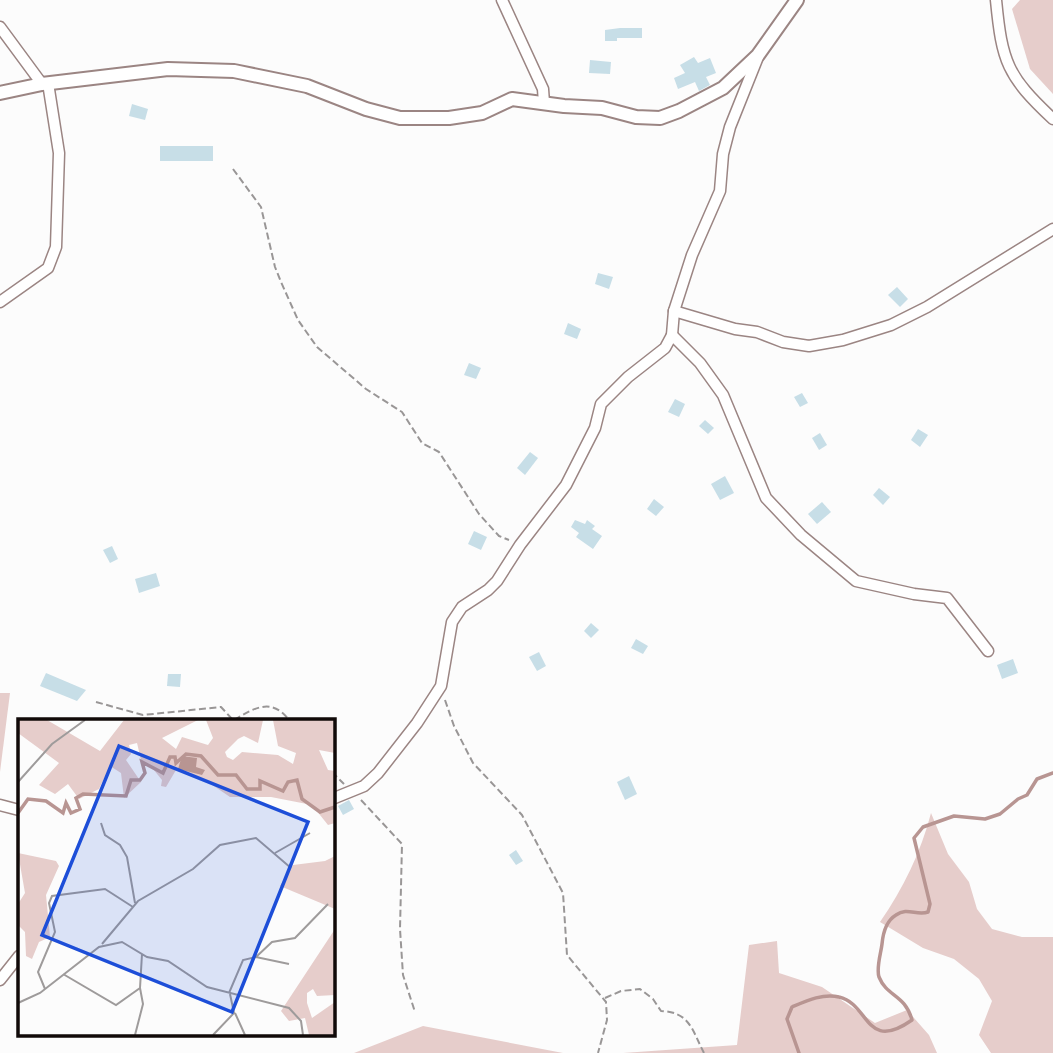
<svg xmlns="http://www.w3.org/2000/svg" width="1053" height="1053" font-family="'Archivo Narrow',sans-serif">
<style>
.green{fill:#e6cdcb}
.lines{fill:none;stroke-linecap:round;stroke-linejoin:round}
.stream{stroke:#b89592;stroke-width:3.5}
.building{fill:#c7dee7}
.minor-casing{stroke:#9b8583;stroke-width:13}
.tertiary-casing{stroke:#9b8583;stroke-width:16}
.path{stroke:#999696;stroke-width:2;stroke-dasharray:7 3.5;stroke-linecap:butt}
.minor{stroke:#fff;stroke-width:10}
.tertiary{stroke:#fff;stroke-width:12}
.inset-river{fill:none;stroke:#b89592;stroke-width:3.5}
.inset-road{fill:none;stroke:#9e9b9b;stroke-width:2}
.view{fill:#1d4ed8;fill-opacity:0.15;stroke:#1d4ed8;stroke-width:3.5}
.inset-edge{fill:none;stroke:#110a09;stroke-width:3.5}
</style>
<rect width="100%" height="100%" fill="#fcfcfc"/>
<g class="green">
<polygon points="1020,0 1053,0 1053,94 1030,69 1012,9"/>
<polygon points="0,693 10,693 0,772"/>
<path d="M931,813L948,854L969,882L977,909L992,929L1022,937H1053V1053H991L979,1035L992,1001L979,979L954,959L923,948L880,922C903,889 921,852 931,813Z"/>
<polygon points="777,941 779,973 822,987 875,1023 907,1010 929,1035 937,1053 623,1053 737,1045 749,945"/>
<polygon points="423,1026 563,1053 354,1053"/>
</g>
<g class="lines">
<path class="stream" d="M799,1053L787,1019L792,1007C806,1001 823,993 839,997C870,1004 865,1053 912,1020C905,994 887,997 879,977C876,968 881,953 882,944C883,933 886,921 896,915C907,907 917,916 928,912L930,904L914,838L923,827L954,816L985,819L1000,814L1018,799L1027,795L1037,779L1053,773"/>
</g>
<g class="building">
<polygon points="620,28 642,28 642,38 617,38 617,41 605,41 605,30"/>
<polygon points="694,57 698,63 710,58 716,73 706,77 710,85 699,91 695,82 678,89 674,78 685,73 680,65"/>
<polygon points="590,60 611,62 610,74 589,73"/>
<polygon points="132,104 148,109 145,120 129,116"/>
<rect x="160" y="146" width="53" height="15"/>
<polygon points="598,273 613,277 609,289 595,284"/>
<polygon points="897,287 908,299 900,307 888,295"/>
<polygon points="568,323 581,329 577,339 564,334"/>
<polygon points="469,363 481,368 476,379 464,375"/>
<polygon points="802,393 808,403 800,407 794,397"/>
<polygon points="675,399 685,404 679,417 668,412"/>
<polygon points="705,420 714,428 708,434 699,426"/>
<polygon points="918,429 928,435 920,447 911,440"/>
<polygon points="820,433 827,445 819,450 812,438"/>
<polygon points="530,452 538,458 525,475 517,468"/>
<polygon points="725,476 734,493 720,500 711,484"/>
<polygon points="879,488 890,497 883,505 873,495"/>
<polygon points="654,499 664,507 656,516 647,509"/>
<polygon points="822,502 831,512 817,524 808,514"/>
<polygon points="575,520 585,524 587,520 595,526 592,529 602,536 593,549 576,537 579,533 571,527"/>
<polygon points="474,531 487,537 481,550 468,544"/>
<polygon points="112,546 118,559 110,563 103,550"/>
<polygon points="156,573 160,586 139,593 135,579"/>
<polygon points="591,623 599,630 591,638 584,631"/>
<polygon points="636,639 648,646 643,654 631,648"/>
<polygon points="539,652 546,666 537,671 529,657"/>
<polygon points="1013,659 1018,673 1002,679 997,665"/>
<polygon points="46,673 86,690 77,701 40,686"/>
<polygon points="168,674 181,674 180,687 167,686"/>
<polygon points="629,776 637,794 625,800 617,782"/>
<polygon points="349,800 354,809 343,815 338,806"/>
<polygon points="516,850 523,861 516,865 509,855"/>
</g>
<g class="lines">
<g class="minor-casing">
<g id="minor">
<polyline points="502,0 543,89 544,103"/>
<path d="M996,0C1002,62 1007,76 1053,119"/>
<polyline points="0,27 42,84"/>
<polyline points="0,302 48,268 56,247 59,153 48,83"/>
<polyline points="674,311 735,329 757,332 783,342 809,346 843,340 891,325 927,307 1053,229"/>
<polyline points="672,335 700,363 723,395 766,498 801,535 856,581 914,594 947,598 988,651"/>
<polyline points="332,799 364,786 378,773 417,723 441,686 452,622 462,607 488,590 497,581 520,545 566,485 595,428 601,404 628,377 665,348 672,335 674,311 692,255 720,191 723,154 730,127 758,57"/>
<polyline points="0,805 19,810"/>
<polyline points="0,980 19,956"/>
</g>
</g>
<g class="tertiary-casing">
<polyline id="tertiary" points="0,93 42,84 168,69 234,71 307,86 366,109 400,118 449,118 482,113 512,99 564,106 602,108 636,117 660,118 679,111 723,88 758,55 797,0"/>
</g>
<g class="path">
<polyline points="233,169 261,207 275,267 281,282 298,320 317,347 366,389 402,412 422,443 439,452 479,514 499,536 509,540"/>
<polyline points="445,700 454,726 473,763 522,815 563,893 567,955 606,1002 607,1020 598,1053"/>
<polyline points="96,702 143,715 221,707 233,720"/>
<path d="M234,720C254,708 272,697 289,720"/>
<polyline points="332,772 344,784"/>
<polyline points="361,800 402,844 400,929 403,975 415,1012"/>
<path d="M605,998L621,991L640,989L653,999L661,1011C690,1012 692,1030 704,1053"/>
</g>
<use href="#minor" class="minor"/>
<use href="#tertiary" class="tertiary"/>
</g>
<g transform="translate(18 719)">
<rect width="317" height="317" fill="#fcfcfc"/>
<path d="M0,1H29L82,32L106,1H180L144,19L158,30L164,18L190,26L195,19L188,1H245L240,24L226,17L220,20L207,33L209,38L215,41L224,33L260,36L275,45L278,34L260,27L255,1H317V34L301,31L310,51L317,52V104L310,106L294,86L253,78H212L187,61L158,51L148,68L143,67L144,61L131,45H124L119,24L111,26L113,35L108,41L123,63L106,79L103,54L92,47L81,70L61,80L50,65L37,75L21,66L41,44L0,14ZM0,134L38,142L41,147L28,176L32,218L21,223L14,240L8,237L7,213L0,206V185L7,174ZM317,137V190L262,167L275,146L307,142ZM317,210V276L299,277L295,270L289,274V284L294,299L317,283V316H291L287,299L271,302L263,292Z" fill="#e6cdcb"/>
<path d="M164,37L179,39L178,48L187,51L184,56L160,50Z" fill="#b89592"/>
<path class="inset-river" d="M0,94L10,80L28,82L45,94L48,84L53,94L62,90L58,79L65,75L108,77L113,61H122L127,54L124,43L145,54L152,38H157L158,44L168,35L183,37L200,56H218L229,70H242V62L265,72L270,63L279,61L284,80L302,93L317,88"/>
<path class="inset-road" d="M0,63L34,25L67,1M83,104L87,116L102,126L109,138L117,184M257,134L292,114M84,225L120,182L175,150L202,126L238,119L273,149M238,238L254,223L277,219L310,185M45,255L98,286L122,269L124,235M27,270L20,253L37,213L31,184L34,177L87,170L115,188M211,274L225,241L238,238L271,245M0,284L22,274L81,228L104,223L129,238L150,242L189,268L271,289L283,302L285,316M217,294L227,316M117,316L125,285L122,269M195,316L216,294L212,275"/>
<path class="view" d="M101,27L290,103L214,293L24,216Z"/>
<rect width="317" height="317" class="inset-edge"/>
</g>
</svg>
